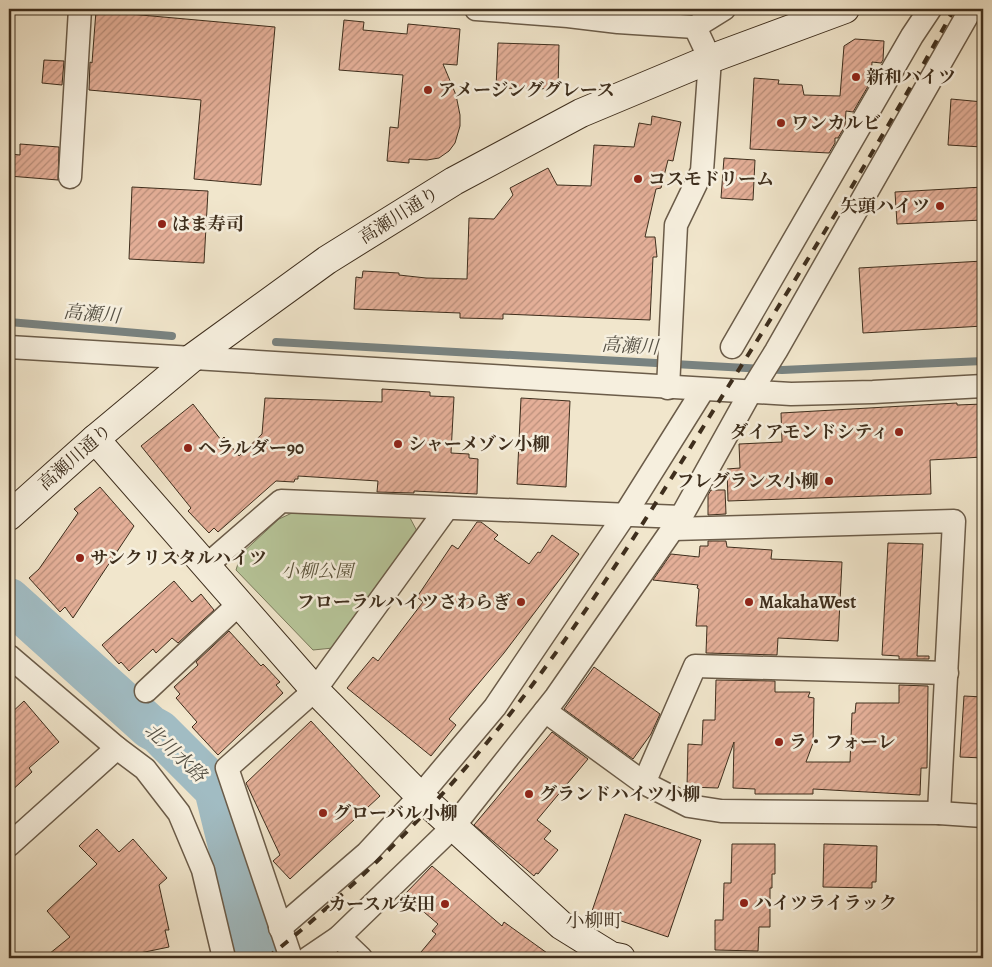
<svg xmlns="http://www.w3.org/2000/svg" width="992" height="967" font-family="Alegreya,'Noto Serif JP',serif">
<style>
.green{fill:#b7c69a;stroke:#7a7a5c}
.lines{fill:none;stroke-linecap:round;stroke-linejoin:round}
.stream{stroke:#798381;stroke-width:8}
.river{stroke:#a1bcc3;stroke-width:44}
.building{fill:url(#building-hatch);stroke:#3e2e1d}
.street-casing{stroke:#6b5c49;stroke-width:25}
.secondary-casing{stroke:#3e2e1d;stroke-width:30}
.street{stroke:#f6efde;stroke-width:22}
.secondary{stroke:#f6efde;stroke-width:28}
.rail{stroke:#3e2e1d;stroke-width:4;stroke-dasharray:9 9;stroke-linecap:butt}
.poi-dot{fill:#8f2418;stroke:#f6efde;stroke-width:2}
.labels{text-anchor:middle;stroke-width:5;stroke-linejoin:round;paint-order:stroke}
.poi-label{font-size:18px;font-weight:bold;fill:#3e2e1d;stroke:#f6efde;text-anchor:start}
.street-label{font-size:18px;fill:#3e2e1d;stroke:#f6efde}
.park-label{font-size:18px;font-style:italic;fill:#5c543c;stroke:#f6efde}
.water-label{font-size:19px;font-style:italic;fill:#575246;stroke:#f6efde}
.neighbourhood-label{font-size:19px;fill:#3e2e1d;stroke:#f6efde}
</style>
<defs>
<pattern id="building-hatch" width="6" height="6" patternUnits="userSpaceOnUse" patternTransform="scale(1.25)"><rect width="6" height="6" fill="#e4af98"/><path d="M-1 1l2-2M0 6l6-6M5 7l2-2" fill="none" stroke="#ba8f7b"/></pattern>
</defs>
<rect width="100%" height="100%" fill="#f1e6cc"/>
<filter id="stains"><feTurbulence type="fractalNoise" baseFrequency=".004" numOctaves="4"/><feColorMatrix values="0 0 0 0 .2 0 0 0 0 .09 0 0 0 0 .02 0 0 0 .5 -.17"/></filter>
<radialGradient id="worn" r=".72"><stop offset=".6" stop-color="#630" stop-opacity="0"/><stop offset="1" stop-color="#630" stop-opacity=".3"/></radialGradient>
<polygon class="green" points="292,513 409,516 418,533 333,648 313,650 236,570 241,554 279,519"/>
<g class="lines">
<g class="stream">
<polyline points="9,322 172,336"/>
<polyline points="276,342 782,370 983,361"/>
</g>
<polyline class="river" points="9,600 150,727 159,732 216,789 257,956"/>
</g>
<g class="building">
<polygon points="96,11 275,27 261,185 194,179 201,100 89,90 90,62 92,63"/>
<polygon points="344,20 364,22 363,30 407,34 408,24 460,29 457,65 443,64 456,95 460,115 460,126 455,143 449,151 439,158 427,160 409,159 409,163 387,161 390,127 398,128 403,75 339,70"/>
<polygon points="855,39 884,41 883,60 881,63 872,62 871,81 853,112 846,111 845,126 838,138 835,138 835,143 829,153 750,149 754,78 779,80 778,84 802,85 804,95 840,96 844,46"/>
<polygon points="498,43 559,45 558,89 496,88"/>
<polygon points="44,60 64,61 62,85 42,83"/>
<polygon points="951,99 983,102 982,147 948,145"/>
<polygon points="652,116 681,122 673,161 668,160 661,188 656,189 645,237 655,237 657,257 653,257 650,320 503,314 503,319 460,318 460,313 354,309 356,277 362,278 363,271 399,273 399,275 426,278 467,279 469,218 494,219 513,195 510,188 548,168 557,185 591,186 594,145 634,147 639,123 651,125"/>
<polygon points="20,144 59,147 58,180 9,176 10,154 20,155"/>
<polygon points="724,158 755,160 753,200 721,198"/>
<polygon points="132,187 208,191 204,263 129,259"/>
<polygon points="983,187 983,220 897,224 895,192"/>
<polygon points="983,261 983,326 863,333 859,268"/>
<polygon points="382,389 430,392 430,396 454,397 451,453 469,454 469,458 478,459 477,494 414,491 414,493 377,492 378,481 298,476 298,479 295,479 294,482 276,481 218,532 214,528 209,533 188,511 191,508 141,446 193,404 221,440 224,437 239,456 262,434 265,398 382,402"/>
<polygon points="521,398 570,401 566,487 517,484"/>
<polygon points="957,403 957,405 983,404 983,457 930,460 931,494 728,501 727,469 740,468 739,444 782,442 781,413"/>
<polygon points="100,487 134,526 73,618 65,607 60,612 29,578 39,569 78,513 74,509"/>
<polygon points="711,490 725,490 726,514 708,515 708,495"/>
<polygon points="477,522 481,522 498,535 494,539 529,564 538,552 540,553 552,535 579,554 504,653 449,719 456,725 431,756 347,688 373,657 378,661 423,602 417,597 452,545 458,549"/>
<polygon points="708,541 726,541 727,547 772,550 771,559 842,562 838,641 778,638 777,655 706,653 707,626 696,626 699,589 697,588 698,585 653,580 671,554 699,557 700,546 708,546"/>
<polygon points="888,543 923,544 917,656 929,656 929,659 899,659 899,656 882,655"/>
<polygon points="174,581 192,602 201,594 214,610 178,643 172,638 156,653 153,649 129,671 121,662 119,664 102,645"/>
<polygon points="229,631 261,666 263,664 280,682 276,685 283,693 218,755 192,727 197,722 176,698 180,694 174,687 198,665 196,662"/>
<polygon points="594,667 660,714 651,734 633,759 564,709"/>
<polygon points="716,680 775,681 775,692 810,692 808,697 814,698 813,743 806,762 850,762 852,713 855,713 856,703 899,703 899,685 928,686 927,768 921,768 920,795 813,789 813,794 755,794 755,789 733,788 734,742 718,788 687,787 688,744 702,745 703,720 715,720"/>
<polygon points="964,696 983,697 983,758 960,757"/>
<polygon points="24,701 59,742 29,768 32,772 9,793 9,715"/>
<polygon points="311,721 380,796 290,879 273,861 280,855 246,783"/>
<polygon points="552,732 588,759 537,820 551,831 544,839 558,850 538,874 536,873 534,876 474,825"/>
<polygon points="625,814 701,840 668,937 592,911"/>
<polygon points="97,829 119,852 133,839 167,878 159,885 169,930 165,930 169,947 116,958 44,958 70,937 47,911 97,864 79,846"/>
<polygon points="732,844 775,844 775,874 772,874 772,888 770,888 770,927 759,927 758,951 715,950 715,920 723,920 724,883 731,883"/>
<polygon points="824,844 877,846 876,882 872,882 872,888 823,887"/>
<polygon points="432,866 502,926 504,922 554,958 416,958 436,934 432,931 438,924 404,895"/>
</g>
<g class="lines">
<g class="street-casing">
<g id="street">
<polyline points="476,9 568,16 618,22 695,27 724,9"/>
<polyline points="70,177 80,9"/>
<polyline points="9,347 791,394 873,392 983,386"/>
<polyline points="732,347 912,36 930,9"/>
<polyline points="668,388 676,225 702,171 710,59 695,27"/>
<polyline points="673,529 954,521 939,813"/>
<polyline points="207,565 281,501 681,517"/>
<polyline points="9,656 117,748 145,769 179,813 203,870 224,958"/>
<polyline points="146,691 240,603"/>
<polyline points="545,711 644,783 689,806 721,811 939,813 983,816"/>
<polyline points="644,783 695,666 947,673"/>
<polyline points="9,845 117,748"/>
<polyline points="280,928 367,853 420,796 495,707 624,516 703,390"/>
<polyline points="339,937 361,958"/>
<polyline points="291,958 227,768 315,690 447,508"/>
<polyline points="308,958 339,937 453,827 556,697 681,517 750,393 776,351 971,9"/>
</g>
</g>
<g class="secondary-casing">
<g id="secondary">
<polyline points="95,439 315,690 420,796 561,925 611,956 621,958"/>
<polyline points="9,516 95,439 192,358 327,260 454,181 581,113 710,59 845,9"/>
</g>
</g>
<use href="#street" class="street"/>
<use href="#secondary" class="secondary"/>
<path class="rail" d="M267,958C364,881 453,790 527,692C600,595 663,492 726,390C805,265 883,139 954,9"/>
</g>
<g class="poi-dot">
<circle cx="856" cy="77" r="5"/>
<circle cx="428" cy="90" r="5"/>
<circle cx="781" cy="123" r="5"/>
<circle cx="638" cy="179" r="5"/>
<circle cx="940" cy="206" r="5"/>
<circle cx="162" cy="224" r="5"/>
<circle cx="899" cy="432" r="5"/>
<circle cx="398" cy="444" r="5"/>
<circle cx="188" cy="448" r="5"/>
<circle cx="829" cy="481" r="5"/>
<circle cx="80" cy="558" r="5"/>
<circle cx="521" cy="602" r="5"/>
<circle cx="749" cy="602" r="5"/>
<circle cx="779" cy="742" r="5"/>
<circle cx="529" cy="794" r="5"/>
<circle cx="323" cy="813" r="5"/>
<circle cx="744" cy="903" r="5"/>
<circle cx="445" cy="904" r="5"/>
</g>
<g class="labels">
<g class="poi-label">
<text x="866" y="83">新和ハイツ</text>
<text x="438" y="96">アメージンググレース</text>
<text x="791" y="129">ワンカルビ</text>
<text x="648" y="185">コスモドリーム</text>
<text x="930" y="212" text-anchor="end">矢頭ハイツ</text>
<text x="172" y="230">はま寿司</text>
<text x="889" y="438" text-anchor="end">ダイアモンドシティ</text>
<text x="408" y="450">シャーメゾン小柳</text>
<text x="198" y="454">ヘラルダー90</text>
<text x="819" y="487" text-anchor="end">フレグランス小柳</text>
<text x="90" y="564">サンクリスタルハイツ</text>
<text x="511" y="608" text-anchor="end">フローラルハイツさわらぎ</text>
<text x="759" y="608">MakahaWest</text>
<text x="789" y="748">ラ・フォーレ</text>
<text x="539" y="800">グランドハイツ小柳</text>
<text x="333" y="819">グローバル小柳</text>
<text x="754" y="909">ハイツライラック</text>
<text x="435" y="910" text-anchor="end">カースル安田</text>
</g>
<g class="street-label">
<text transform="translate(399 215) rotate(-32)" y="6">高瀬川通り</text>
<text transform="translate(75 457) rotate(-41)" y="6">高瀬川通り</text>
</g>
<g class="park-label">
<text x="317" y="577">小柳公園</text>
</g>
<g class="water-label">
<text transform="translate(92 313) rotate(5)" y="7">高瀬川</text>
<text transform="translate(630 345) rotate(3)" y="7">高瀬川</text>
<text transform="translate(176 752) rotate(43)" y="7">北川水路</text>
</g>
<g class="neighbourhood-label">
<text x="594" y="927">小柳町</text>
</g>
</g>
<rect width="992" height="967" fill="none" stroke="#f1e6cc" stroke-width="30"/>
<rect x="10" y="10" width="972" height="947" fill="none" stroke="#3e2e1d" stroke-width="2.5"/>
<rect x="15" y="15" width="962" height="937" fill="none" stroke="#3e2e1d"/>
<rect width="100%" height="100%" filter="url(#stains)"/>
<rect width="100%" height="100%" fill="url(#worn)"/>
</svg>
